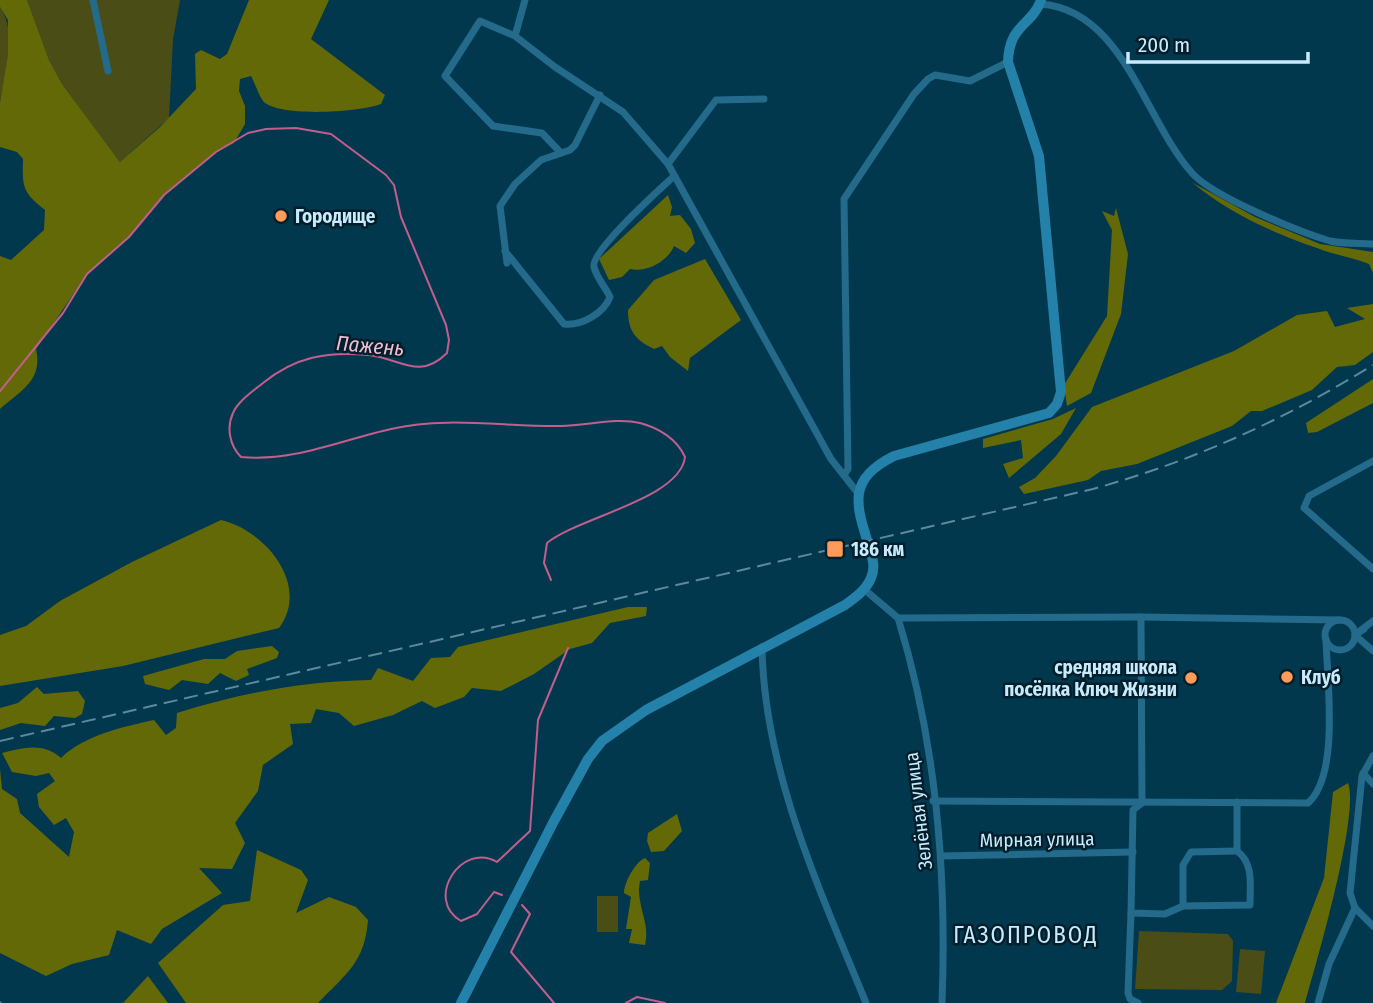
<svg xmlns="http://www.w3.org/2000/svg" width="1373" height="1003" font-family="'Fira Sans Condensed',sans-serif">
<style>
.green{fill:#4a4e16}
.forest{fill:#646908}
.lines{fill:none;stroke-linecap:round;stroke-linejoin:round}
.stream{stroke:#c15e8c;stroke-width:2}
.street{stroke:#236a8b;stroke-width:7}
.secondary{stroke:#2481aa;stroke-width:10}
.rail{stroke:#5d899e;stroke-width:2;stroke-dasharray:14 7;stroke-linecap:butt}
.poi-dot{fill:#fe9b59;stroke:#011e2b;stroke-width:2.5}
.labels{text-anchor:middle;stroke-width:5;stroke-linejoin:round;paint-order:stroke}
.poi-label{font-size:19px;font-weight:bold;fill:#c9eafd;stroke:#011e2b;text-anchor:start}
.street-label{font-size:19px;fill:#c9eafd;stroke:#011e2b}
.water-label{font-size:21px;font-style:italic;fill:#f2bdd2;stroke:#011e2b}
.quarter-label{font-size:23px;letter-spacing:2px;fill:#c9eafd;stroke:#011e2b}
</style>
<rect width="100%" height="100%" fill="#02384e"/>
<g class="green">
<polygon points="27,0 180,0 173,39 169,118 120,162 62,84 49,60"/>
<path d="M0,7C18,34 5,73 0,103Z"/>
<rect x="597" y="896" width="21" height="36"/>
<polygon points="1139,931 1228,934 1233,941 1232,981 1222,990 1135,989"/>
<polygon points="1240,949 1265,951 1261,994 1236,992"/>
</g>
<g class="forest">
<path d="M0,0H27L49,60L62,84L120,162L160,127L196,89L195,54L201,50L220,59L227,54L249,0H329L311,39L385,95L381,104C361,112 278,118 263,101C258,94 255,83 251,76L240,79L239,91L245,106V124L234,143L216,152L164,195L129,237L87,274L36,349C43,380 22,390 0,409V256L11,260L44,230L45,210C23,193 22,187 23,159L17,152L0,147V103L8,55V20L0,7Z"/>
<path d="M1193,183L1255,217L1320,244L1373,252V273L1369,264C1352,257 1334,255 1317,248C1273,233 1229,213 1193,183Z"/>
<path d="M668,195L672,207L670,216L680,215L691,229L695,243L686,253L674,246C668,261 647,273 630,269L622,277L609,280L599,259Z"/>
<polygon points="1116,208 1128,254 1121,314 1091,393 1067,406 1064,385 1107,316 1112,230 1102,211 1114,216"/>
<path d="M705,259L741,320L690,358L688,371L670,357L662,346L654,349C636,340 628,332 628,310L654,280Z"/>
<polygon points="1373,304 1373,352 1355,365 1337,367 1312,390 1262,411 1251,411 1232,426 1137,464 1101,471 1088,480 1024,494 1019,487 1035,478 1056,456 1092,407 1234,351 1297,315 1327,311 1335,327 1365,319 1347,308"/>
<polygon points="1373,379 1373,403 1317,432 1308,433 1306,423"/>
<polygon points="1076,408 1061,434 1009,478 1003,464 1023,458 1021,440 983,448 983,439 1053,419"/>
<path d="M221,520C265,530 311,585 279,628L123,666L0,686V635L26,626L60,601L132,562Z"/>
<path d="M628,607H647L646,616L610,623L592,643L570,649L534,674L501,691L472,688L464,697L435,708L422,701L393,715L354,726L339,713L316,709L311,723L290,724L293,744L263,765L258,791L235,823L245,843L232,869L199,868L222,893L162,929L151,944L117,930L109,955L72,964L46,976L0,953V769L2,789L17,799L20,813L69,857L74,832L66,818L54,825L39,807L37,794L55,781L49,773L36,776L12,772L2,753C23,748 43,742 61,758C85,735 122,727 154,720L166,735L176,728L177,713C240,693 305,681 371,680L378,668L413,681L431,658L450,657L458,647Z"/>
<polygon points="272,646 279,652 277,658 247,669 249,675 236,681 220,673 208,684 182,680 169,690 145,684 143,676 204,659 225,659 237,651"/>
<polygon points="37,687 44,694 78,691 85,701 82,714 75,718 54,716 45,726 21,723 0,730 0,708 18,703"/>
<path d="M1348,783C1360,814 1316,964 1305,1003H1276L1324,878L1333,792Z"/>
<polygon points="677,814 682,831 664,851 651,852 647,841 648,833"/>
<path d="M257,850L301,870L308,880L296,913L329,897L356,907L368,920C365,962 346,974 318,1003H186L158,963L223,905L250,901Z"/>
<path d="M645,858L650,863L648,880L640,881C635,904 651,923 645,945L629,943L632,929H626L631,897L624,893C624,883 635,862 645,858Z"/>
<polygon points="148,976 168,1003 123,1003"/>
</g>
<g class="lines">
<g class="stream">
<path d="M0,391L63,313L87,274L129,237L164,195L216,152L248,133L266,129L296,128L331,134L386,175L394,185L401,217L446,325L449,340L447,353C419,381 400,358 368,355C327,351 295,357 263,383C253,391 238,401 233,413C226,428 230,446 241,457C294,462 341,440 391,429C448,416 504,427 561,426C586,426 616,417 640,423C659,428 677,439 685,457C680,499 579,517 547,543L544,563L551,580"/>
<path d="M502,895L494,892L477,914L461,921C424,900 461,841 497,862L530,831L538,720L568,648"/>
<polyline points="522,905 530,914 511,952 554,1003"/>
<polyline points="626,1003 637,997 665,1003"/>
</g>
<g class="street">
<polyline points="93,0 108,71"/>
<path d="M1040,4C1123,9 1145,121 1192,173C1212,196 1299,232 1330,241C1343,244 1359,243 1373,244"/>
<polyline points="515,36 525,0"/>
<polyline points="561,153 542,133 493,126 445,76 480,21 515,36 555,67 623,112 668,164 831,459 857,492"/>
<polyline points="668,164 716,100 764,99"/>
<path d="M505,251L564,324C582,326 604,313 610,297C606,288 596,277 594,267C590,252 659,190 673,177"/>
<polyline points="507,263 500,206 515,184 541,160 570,150 575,145 600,95"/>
<polyline points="1373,461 1309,496 1304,508 1373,569"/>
<polyline points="844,475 848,469 844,199 914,94 928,79 935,75 970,81 1008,62"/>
<polyline points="865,590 898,618 1141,617 1340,620"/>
<path d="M1141,617L1142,803L1133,810L1131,913L1165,914L1183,906L1250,905C1250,886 1254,863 1237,851V802"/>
<path d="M898,618C936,741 947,875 942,1003"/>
<circle cx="1340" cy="635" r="15"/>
<polyline points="1364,629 1355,635 1373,651"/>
<polyline points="1361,630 1373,621"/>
<path d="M762,647C764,771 820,890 866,1003"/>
<polyline points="1373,756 1362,776 1350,893 1355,908 1373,926"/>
<polyline points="1363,773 1373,784"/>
<path d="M933,801L1308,803C1340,775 1327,680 1326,639"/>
<polyline points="941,856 1133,852"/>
<polyline points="1183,906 1183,865 1191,852 1237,851"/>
<polyline points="1131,913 1128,993 1130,999 1138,1003"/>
<polyline points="1318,1003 1329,964 1355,908"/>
</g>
<path class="secondary" d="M461,1003L554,821L588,759L602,741L646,710L845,605C856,597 866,590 871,578C876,567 872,557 869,546C855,503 848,479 894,456L1049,413L1057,404L1061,392L1039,156L1008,62C1009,24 1032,26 1041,0"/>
<g class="rail">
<path d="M0,741L1093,489C1193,461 1284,420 1373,365"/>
<polyline points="0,1002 1,1003"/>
</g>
</g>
<g class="poi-dot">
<circle cx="281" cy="216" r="7"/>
<rect x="826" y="540" width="18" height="18" rx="3.5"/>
<circle cx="1287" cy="677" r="7"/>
<circle cx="1191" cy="678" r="7"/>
</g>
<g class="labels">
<g class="poi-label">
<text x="295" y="223">Городище</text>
<text x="851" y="556">186 км</text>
<text x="1177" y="674" text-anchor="end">средняя школа<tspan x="1177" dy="22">посёлка Ключ Жизни</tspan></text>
<text x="1301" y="684">Клуб</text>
</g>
<g class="street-label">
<text transform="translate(918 811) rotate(-97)" y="7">Зелёная улица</text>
<text transform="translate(1037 839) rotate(-1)" y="7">Мирная улица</text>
</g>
<g class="water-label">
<text transform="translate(370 346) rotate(5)" y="7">Пажень</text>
</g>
<g class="quarter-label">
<text x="1026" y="943">ГАЗОПРОВОД</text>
</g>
</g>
<path d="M1128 52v10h180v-10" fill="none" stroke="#c9eafd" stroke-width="3.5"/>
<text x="1138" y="52" font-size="21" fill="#c9eafd" stroke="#011e2b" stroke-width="5" paint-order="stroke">200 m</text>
</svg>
